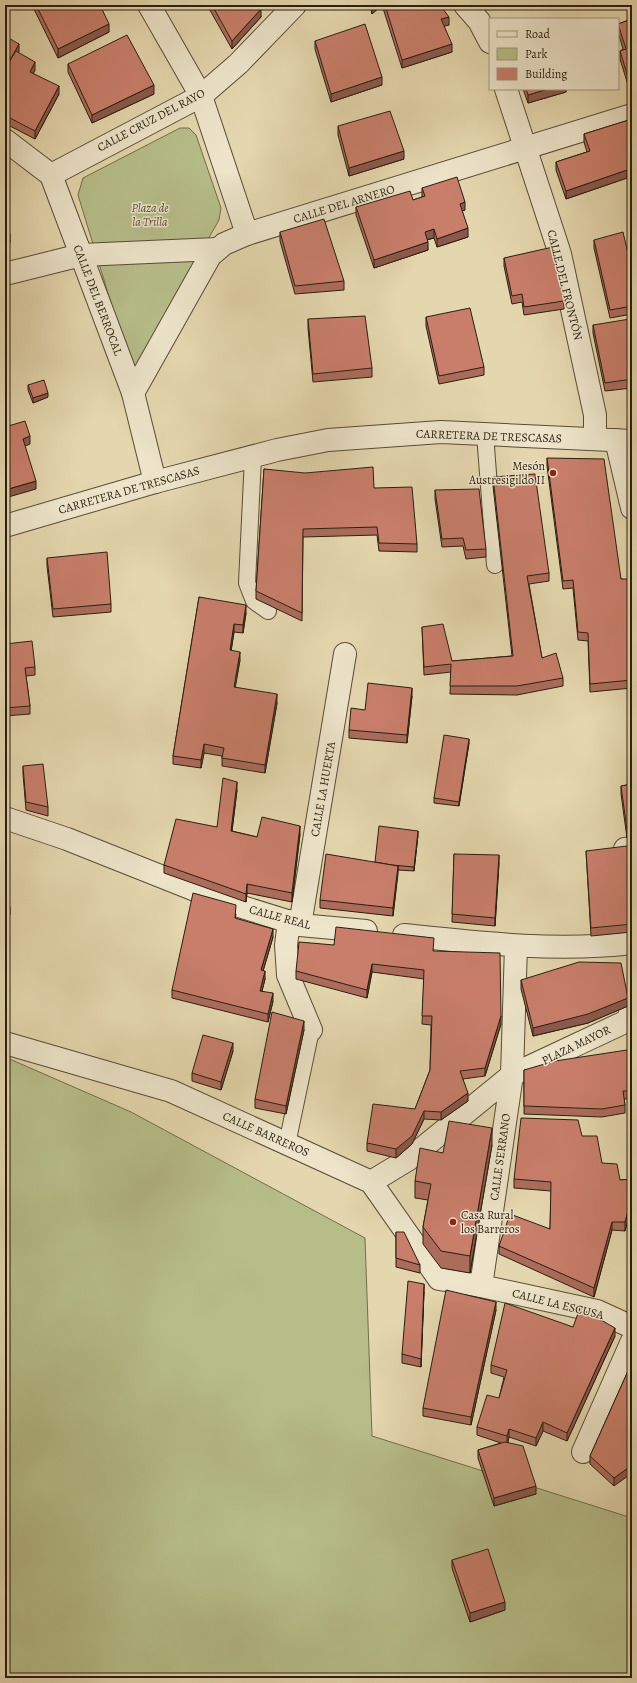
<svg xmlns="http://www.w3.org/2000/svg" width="637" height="1683" font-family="Alegreya,serif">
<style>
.green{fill:#b6bd89;stroke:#706e4c}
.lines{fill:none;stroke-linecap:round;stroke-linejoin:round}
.service-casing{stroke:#584c37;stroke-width:18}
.pedestrian-casing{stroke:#584c37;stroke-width:24}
.minor-casing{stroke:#584c37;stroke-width:24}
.tertiary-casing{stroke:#584c37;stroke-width:24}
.service{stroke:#ede4ca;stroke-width:16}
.pedestrian{stroke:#ede4ca;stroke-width:22}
.minor{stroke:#ede4ca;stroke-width:22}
.tertiary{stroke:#ede4ca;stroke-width:22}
.wall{fill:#ac6c5c;stroke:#291e0f}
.shaded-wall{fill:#8c584b;stroke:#291e0f}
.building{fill:#c87e6b;stroke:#291e0f}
.poi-dot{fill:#8f2418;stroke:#ede4ca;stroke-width:1.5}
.labels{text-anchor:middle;stroke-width:3;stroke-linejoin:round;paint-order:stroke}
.street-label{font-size:12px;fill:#291e0f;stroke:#ede4ca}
.park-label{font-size:12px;font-style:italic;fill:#534e34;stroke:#ede4ca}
.poi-label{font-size:12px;fill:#291e0f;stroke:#ede4ca;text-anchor:end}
</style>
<rect width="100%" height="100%" fill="#e4d6ae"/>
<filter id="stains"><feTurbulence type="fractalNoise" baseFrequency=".005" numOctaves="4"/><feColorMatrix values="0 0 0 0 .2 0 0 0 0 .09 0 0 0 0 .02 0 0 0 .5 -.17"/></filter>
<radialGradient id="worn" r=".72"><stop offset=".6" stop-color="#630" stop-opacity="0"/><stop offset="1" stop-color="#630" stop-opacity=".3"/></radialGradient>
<g class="green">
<polygon points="180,128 189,128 196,135 221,208 219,220 136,365 133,368 130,365 78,195 83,178"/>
<polygon points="5,1057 131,1112 365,1238 372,1436 632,1518 632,1678 5,1678"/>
</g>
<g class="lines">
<g class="service-casing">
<g id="service">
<polyline points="485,434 495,565"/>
<polyline points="253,457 247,583 254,601 268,611"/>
<polyline points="287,1144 311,1030"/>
</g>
</g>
<g class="pedestrian-casing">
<polyline id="pedestrian" points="81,255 217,249"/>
</g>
<g class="minor-casing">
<g id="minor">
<polyline points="149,5 201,96 247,234"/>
<polyline points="465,5 479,21 490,42"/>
<polyline points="506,89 560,254 595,415 595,439"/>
<polyline points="5,140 51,175 133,393 155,482"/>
<polyline points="51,175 201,96 238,64 295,5"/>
<polyline points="5,274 81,255"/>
<polyline points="133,393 210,256 224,244 247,234 632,115"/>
<polyline points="616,440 632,508"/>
<polyline points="5,818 67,839 223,901 300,925 366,931"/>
<polyline points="625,849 632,848"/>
<polyline points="289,921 286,945 288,975 311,1030"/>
<polyline points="300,925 345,654"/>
<path d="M404,935C480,943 556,952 632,943"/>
<polyline points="5,1043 171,1091 371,1182 439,1279 481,1286 597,1311 632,1327"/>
<polyline points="371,1182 409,1159 512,1075 627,1021 632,1008"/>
<polyline points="481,1286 512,1075 516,946"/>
<polyline points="583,1452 632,1341"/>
</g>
</g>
<g class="tertiary-casing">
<polyline id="tertiary" points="5,526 155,482 277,450 328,440 441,432 632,441"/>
</g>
<use href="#service" class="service"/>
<use href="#pedestrian" class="pedestrian"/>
<use href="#minor" class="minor"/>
<use href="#tertiary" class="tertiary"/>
</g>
<g class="wall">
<polygon points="32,5 100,5 109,32 58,58"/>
<polygon points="207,5 259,5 261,17 232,49"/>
<polygon points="370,5 440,5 449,25 444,26 452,52 402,68 382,5 372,14"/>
<polygon points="632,19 632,98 620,59 620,51 623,49 618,32 618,24"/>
<polygon points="5,36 18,52 35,70 33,73 59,94 35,139 8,125 8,115 5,114"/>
<polygon points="315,41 382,85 331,102 315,49"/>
<polygon points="68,64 154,94 92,123 68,72"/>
<polygon points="523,89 566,89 566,92 528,103"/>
<polygon points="632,119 631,192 627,178 566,199 556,170 556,162 587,152 584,142 584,134"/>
<polygon points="338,126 404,159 349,176 338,135"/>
<polygon points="422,188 465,210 462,211 468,237 437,247 434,238 427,240 428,250 374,268 356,215 356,207 413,200 422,197"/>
<polygon points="280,232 344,281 344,290 295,294 280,241"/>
<polygon points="594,240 632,271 632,314 610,318 594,248"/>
<polygon points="504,258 564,301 564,309 524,315 522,302 512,304 504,266"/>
<polygon points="426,317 484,367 484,375 439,384 426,326"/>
<polygon points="308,319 372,368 372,377 313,382 308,328"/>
<polygon points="593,325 632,330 632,388 605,391 593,333"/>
<polygon points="28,385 48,397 33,403 28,390"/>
<polygon points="547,458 621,579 632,581 632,688 590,692 588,641 578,640 573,588 563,589 547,466"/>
<polygon points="264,469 374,488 417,544 417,552 379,551 377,535 303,537 302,621 256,599 256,591"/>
<polygon points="493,477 549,573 549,581 529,584 542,658 563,678 563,686 517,695 450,694 451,672 424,675 422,627 452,661 512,656 493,486"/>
<polygon points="435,490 486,549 486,557 466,559 463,546 442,547 435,499"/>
<polygon points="47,558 111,604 111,612 53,617 47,566"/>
<polygon points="199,597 246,613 243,633 234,632 231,651 240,660 235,687 277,703 265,773 222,766 222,756 204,753 201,768 173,764 173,756"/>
<polygon points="5,644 35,667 35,675 26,676 30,706 30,714 5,716"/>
<polygon points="412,696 407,743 349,738 349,730 365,710"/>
<polygon points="469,743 459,806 434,803 434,798"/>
<polygon points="23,766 48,807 48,816 26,810 23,774"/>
<polygon points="632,784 627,838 621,794 621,786"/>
<polygon points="237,790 232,831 257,837 300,834 292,902 247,893 246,902 164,873 164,865 217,827"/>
<polygon points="418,835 414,871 398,870 393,916 320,908 320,900 375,862"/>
<polygon points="586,851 630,864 632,863 632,932 591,936"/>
<polygon points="454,854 499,863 495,926 452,922"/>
<polygon points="236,914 235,918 273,937 263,971 265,979 262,991 273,1001 268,1022 172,998 172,990"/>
<polygon points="334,945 434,951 501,1024 485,1076 463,1079 468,1101 441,1120 424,1119 412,1144 396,1158 367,1151 367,1143 415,1109 430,1070 431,1025 422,1024 424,979 372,972 367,998 296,979 296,971"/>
<polygon points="521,980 628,1006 588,1023 533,1036 521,989"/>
<polygon points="304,1030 286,1114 255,1108 255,1099"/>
<polygon points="233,1051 221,1090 192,1081 192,1073"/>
<polygon points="524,1070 632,1074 632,1099 624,1099 625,1105 625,1113 602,1117 524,1114"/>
<polygon points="582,1136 602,1163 620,1180 632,1179 632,1211 630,1211 625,1231 612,1230 594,1297 499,1254 499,1246 550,1229 551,1191 514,1188 514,1179"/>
<polygon points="492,1145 470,1273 441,1268 423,1244 423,1227 428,1200 415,1198 415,1181 443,1153"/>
<polygon points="396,1232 420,1265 420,1273 396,1267"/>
<polygon points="424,1292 421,1367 402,1363 402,1354"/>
<polygon points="496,1310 471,1425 423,1416 423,1408"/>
<polygon points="573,1327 615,1336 567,1441 543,1431 536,1446 509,1437 508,1442 536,1494 494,1506 478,1458 478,1450 501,1443 477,1435 477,1427 499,1398 504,1377 491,1373 491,1365"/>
<polygon points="632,1362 614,1486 590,1464 590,1456"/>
<polygon points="452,1560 505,1610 470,1622 452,1568"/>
</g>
<g class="shaded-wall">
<polygon points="373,5 382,5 372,14 372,6"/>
<polygon points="261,9 261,17 232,49 232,41"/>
<polygon points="449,17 449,25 441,27 441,19"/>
<polygon points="109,24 109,32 58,58 58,49"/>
<polygon points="19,44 19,52 9,62"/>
<polygon points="452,44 452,52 402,68 402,60"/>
<polygon points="35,62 35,70 30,80 30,72"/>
<polygon points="382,77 382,85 331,102 331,94"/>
<polygon points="154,85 154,94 92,123 92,115"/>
<polygon points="59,86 59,94 35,139 35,131"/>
<polygon points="548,89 566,89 566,92 528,103 528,95"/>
<polygon points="404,151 404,159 349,176 349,168"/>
<polygon points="627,170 627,178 566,199 566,191"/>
<polygon points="465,202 465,210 460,212 460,204"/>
<polygon points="468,228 468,237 437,247 437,239"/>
<polygon points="434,229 434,238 425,240 425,232"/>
<polygon points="10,234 10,243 5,244 5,236"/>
<polygon points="428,242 428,250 374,268 374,260"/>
<polygon points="48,393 48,397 33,403 33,398"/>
<polygon points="30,436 30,444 23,447 23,439"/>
<polygon points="36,481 36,489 5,498 5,490"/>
<polygon points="246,605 246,613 243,633 243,625"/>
<polygon points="234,624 234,632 230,658 230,650"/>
<polygon points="240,652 240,660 234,695 234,687"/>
<polygon points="412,688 412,696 407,743 407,735"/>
<polygon points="277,694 277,703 265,773 265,765"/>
<polygon points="469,739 469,743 459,806 459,802"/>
<polygon points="204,744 204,753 201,768 201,760"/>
<polygon points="237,782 237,790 231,839 231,831"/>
<polygon points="300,826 300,834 292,902 292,893"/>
<polygon points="632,829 632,837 627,838 627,830"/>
<polygon points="418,831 418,835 414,871 414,867"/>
<polygon points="499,855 499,863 495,926 495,918"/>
<polygon points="398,866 398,874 393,916 393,908"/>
<polygon points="247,884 247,893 246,902 246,894"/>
<polygon points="10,907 10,915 5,920 5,912"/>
<polygon points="273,929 273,937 261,978 261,970"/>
<polygon points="372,964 372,972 367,998 367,990"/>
<polygon points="265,971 265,979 260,999 260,991"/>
<polygon points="273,993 273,1001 268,1022 268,1014"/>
<polygon points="628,998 628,1006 588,1023 533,1036 533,1028"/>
<polygon points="501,1016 501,1024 485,1076 485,1068"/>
<polygon points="304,1021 304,1030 286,1114 286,1106"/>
<polygon points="233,1043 233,1051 221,1090 221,1082"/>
<polygon points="468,1093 468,1101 441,1120 441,1112"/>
<polygon points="424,1111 424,1119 412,1144 396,1158 396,1149"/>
<polygon points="492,1128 492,1145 470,1273 470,1256"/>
<polygon points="630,1203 630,1211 625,1231 625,1222"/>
<polygon points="612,1222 612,1230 594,1297 594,1288"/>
<polygon points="424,1284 424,1292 421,1367 421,1359"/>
<polygon points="496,1302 496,1310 471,1425 471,1417"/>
<polygon points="615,1328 615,1336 567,1441 567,1433"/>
<polygon points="543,1422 543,1431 536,1446 536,1438"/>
<polygon points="509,1429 509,1437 507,1445 507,1436"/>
<polygon points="632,1465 632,1473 614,1486 614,1478"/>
<polygon points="536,1486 536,1494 494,1506 494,1498"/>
<polygon points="505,1602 505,1610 470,1622 470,1613"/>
</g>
<g class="building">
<polygon points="36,5 100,5 109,24 58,49"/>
<polygon points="212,5 259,5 261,9 232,41"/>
<polygon points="385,5 440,5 449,17 441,19 452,44 402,60"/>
<polygon points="632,19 632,90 620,51 626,49 618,24"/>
<polygon points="365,24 382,77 331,94 315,41"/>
<polygon points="127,35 154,85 92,115 68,64"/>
<polygon points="5,36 19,44 9,62 16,51 35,62 30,72 59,86 35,131 8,117 9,108 5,106"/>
<polygon points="526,89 548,89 528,95"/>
<polygon points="390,111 404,151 349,168 338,126"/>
<polygon points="632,119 632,183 631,184 627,170 566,191 556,162 590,151 584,134"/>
<polygon points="457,177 465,202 460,204 468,228 437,239 434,229 425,232 428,242 374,260 356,207 410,191 413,200 425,196 422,188"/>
<polygon points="324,219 344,281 295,286 280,232"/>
<polygon points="5,230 10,234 5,236"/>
<polygon points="623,232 632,271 632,306 610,310 594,240"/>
<polygon points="553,247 564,301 524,307 522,294 512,296 504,258"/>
<polygon points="470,308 484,367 439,376 426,317"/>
<polygon points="365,316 372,368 313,374 308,319"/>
<polygon points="630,319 632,330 632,379 605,383 593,325"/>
<polygon points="44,380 48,393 33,398 28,385"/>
<polygon points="25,421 30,436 23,439 36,481 5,490 5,427"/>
<polygon points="547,458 604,459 621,579 632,579 632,680 590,684 588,633 578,632 573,580 563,581"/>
<polygon points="373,467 374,488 412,487 417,544 379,543 377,527 303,529 302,613 256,591 264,469 305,473"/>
<polygon points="535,474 549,573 527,576 542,658 556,653 563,678 517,686 450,686 451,664 424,667 422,627 443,624 452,661 513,656 493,477"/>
<polygon points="479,489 486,549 466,550 463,538 442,539 435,490"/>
<polygon points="107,552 111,604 53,609 47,558"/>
<polygon points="199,597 246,605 243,625 234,624 230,650 240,652 234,687 277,694 265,765 222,758 224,748 204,744 201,760 173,756"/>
<polygon points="32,641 35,667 25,668 30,706 5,708 5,644"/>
<polygon points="368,683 412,688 407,735 349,730 351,708 365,710"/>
<polygon points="444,735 469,739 459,802 434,798"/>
<polygon points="43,764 48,807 26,802 23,766"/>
<polygon points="223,778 237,782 231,831 257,837 262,817 300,826 292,893 247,884 246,894 164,865 176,819 217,827"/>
<polygon points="632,784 632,829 627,830 621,786"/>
<polygon points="379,826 418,831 414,867 392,865 375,862"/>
<polygon points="627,846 630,864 632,863 632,924 591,928 586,851"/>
<polygon points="326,854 398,866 393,908 320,900"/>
<polygon points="454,854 499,855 495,918 452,914"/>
<polygon points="193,893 236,905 235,918 273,929 261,970 265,971 260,991 273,993 268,1014 172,990"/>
<polygon points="5,901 10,907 5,912"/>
<polygon points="336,927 434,938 433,951 500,953 501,1016 485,1068 460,1071 468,1093 441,1112 424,1111 412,1136 396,1149 367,1143 373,1104 415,1109 430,1070 432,1016 422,1016 424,970 372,964 367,990 296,971 299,942 334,945"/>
<polygon points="579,962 621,963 628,998 588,1014 533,1028 521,980"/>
<polygon points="272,1012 304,1021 286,1106 255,1099"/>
<polygon points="203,1035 233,1043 221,1082 192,1073"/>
<polygon points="627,1050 632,1074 632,1091 623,1091 625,1105 602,1109 524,1106 524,1070 555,1061"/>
<polygon points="521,1118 578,1120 582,1136 597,1136 602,1163 617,1164 620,1180 632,1179 632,1203 630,1203 625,1222 612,1222 594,1288 499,1246 510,1214 550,1229 551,1182 514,1179"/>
<polygon points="449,1121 492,1128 470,1256 441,1251 423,1227 431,1184 415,1181 420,1148 443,1153"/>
<polygon points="396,1232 404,1232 420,1265 396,1258"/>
<polygon points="408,1281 424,1284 421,1359 402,1354"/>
<polygon points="446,1290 496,1302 471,1417 423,1408"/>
<polygon points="505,1303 573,1327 580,1308 615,1328 567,1433 543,1422 536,1438 509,1429 507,1436 477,1427 487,1395 499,1398 507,1370 491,1365"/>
<polygon points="632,1362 632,1465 614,1478 590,1456"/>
<polygon points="505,1442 523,1446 536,1486 494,1498 478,1450"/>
<polygon points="488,1549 505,1602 470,1613 452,1560"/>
</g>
<g class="poi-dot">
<circle cx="553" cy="473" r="4"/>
<circle cx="453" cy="1222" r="4"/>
</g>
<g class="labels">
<g class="street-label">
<text transform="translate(151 120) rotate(-28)" y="4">CALLE CRUZ DEL RAYO</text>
<text transform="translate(344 204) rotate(-17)" y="4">CALLE DEL ARNERO</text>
<text transform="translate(565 285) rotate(76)" y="4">CALLE DEL FRONTÓN</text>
<text transform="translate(98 300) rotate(69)" y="4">CALLE DEL BERROCAL</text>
<text transform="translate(489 436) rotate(2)" y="4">CARRETERA DE TRESCASAS</text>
<text transform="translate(129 490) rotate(-16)" y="4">CARRETERA DE TRESCASAS</text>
<text transform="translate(323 789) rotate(-80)" y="4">CALLE LA HUERTA</text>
<text transform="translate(280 917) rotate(15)" y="4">CALLE REAL</text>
<text transform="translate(576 1045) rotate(-26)" y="4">PLAZA MAYOR</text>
<text transform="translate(266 1134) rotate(24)" y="4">CALLE BARREROS</text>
<text transform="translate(500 1157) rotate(-82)" y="4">CALLE SERRANO</text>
<text transform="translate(558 1304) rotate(14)" y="4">CALLE LA ESCUSA</text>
</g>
<g class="park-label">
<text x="150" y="212">Plaza de<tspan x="150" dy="14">la Trilla</tspan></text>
</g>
<g class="poi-label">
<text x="545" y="470">Mesón<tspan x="545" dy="14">Austresigildo II</tspan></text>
<text x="461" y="1219" text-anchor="start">Casa Rural<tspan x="461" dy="14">los Barreros</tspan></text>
</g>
</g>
<rect width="637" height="1683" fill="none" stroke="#e4d6ae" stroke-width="20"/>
<rect x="6" y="6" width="625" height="1671" fill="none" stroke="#291e0f" stroke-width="2"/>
<rect x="10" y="10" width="617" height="1663" fill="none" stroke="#291e0f"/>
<rect x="489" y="18" width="130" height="72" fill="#ede4ca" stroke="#9f957f"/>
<rect x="497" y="31" width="20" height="6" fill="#ede4ca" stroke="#9f957f"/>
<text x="525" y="38" font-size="12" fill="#291e0f">Road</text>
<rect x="497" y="48" width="20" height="12" fill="#b6bd89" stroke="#9f957f"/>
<text x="525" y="58" font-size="12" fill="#291e0f">Park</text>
<rect x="497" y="68" width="20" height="12" fill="#c87e6b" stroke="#9f957f"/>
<text x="525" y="78" font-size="12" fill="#291e0f">Building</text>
<rect width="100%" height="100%" filter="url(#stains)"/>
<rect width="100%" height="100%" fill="url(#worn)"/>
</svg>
